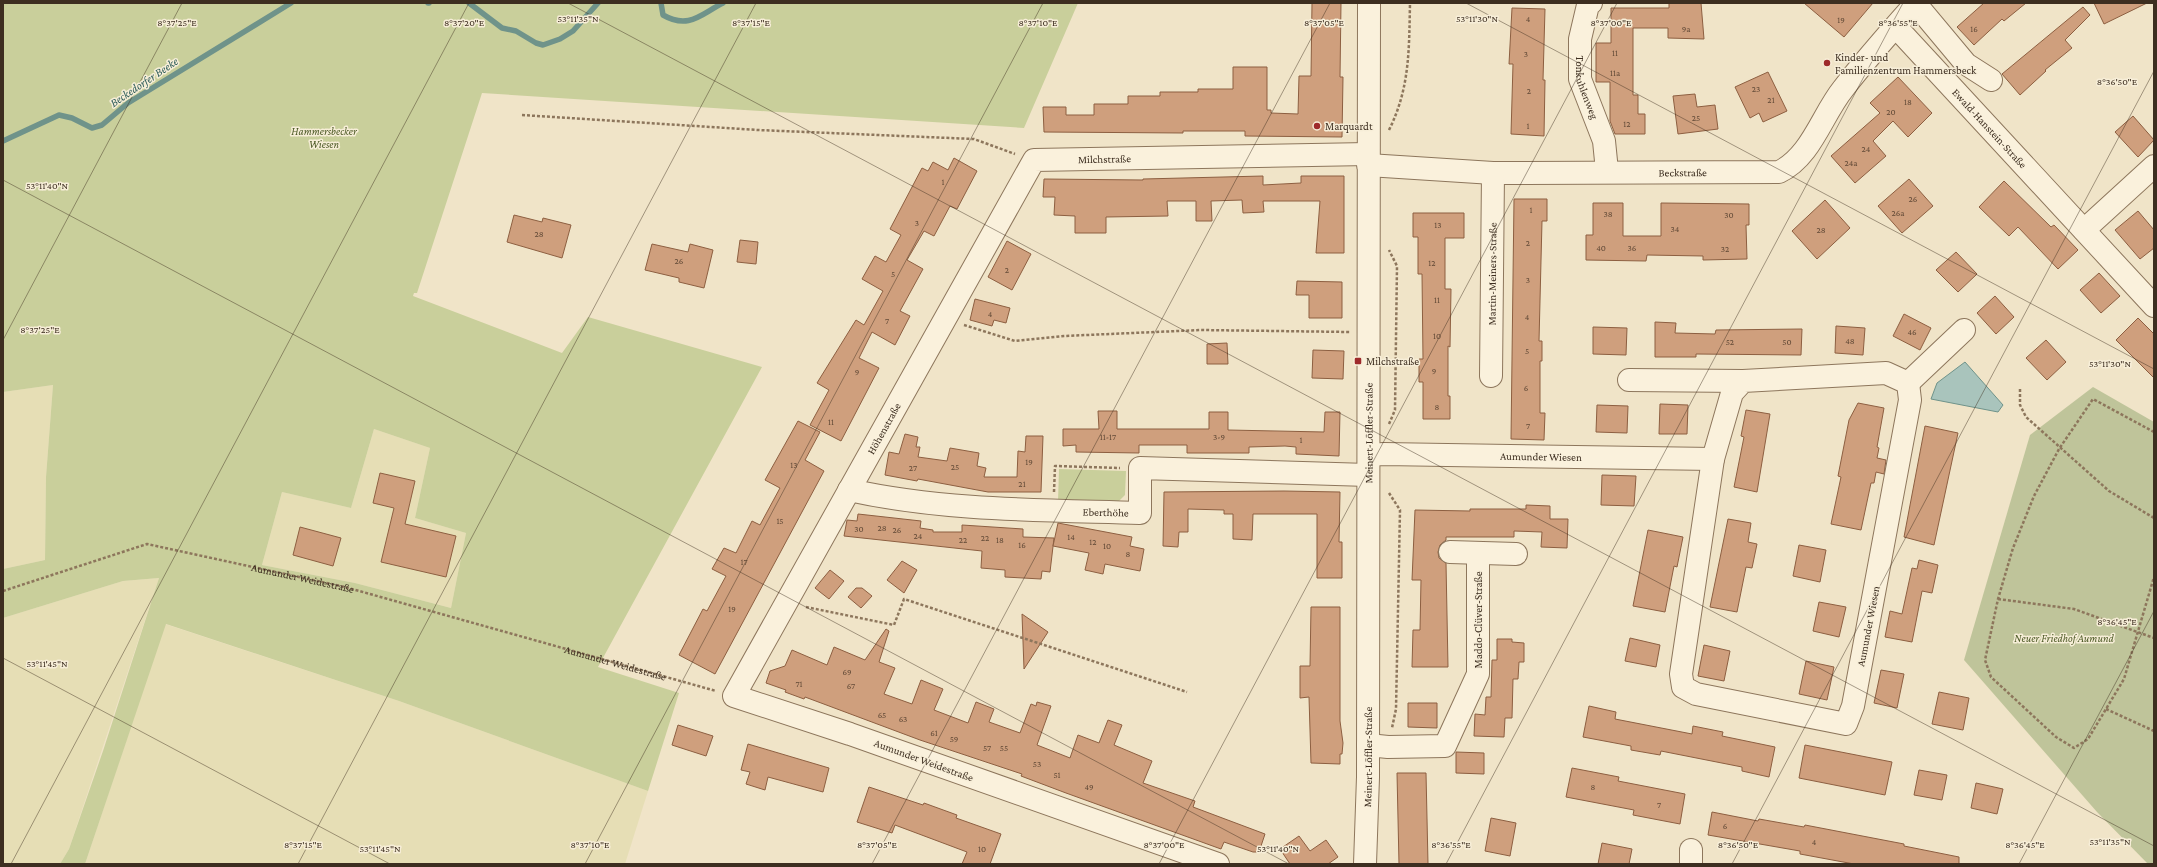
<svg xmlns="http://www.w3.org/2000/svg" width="2157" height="867" font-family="'Crimson Pro',serif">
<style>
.farmland{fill:#e6deb5}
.green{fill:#c9cf9b;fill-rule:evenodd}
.cemetery{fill:#bfc49a}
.water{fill:#a9c4bc;stroke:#6f938a}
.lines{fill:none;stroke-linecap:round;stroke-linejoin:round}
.stream{stroke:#6f938a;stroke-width:5.5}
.building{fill:#cf9f7d;stroke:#8d5f41}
.minor-casing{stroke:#8d765c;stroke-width:24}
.path{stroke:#8d765c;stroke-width:2.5;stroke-dasharray:3 2;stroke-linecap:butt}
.minor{stroke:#faf1dc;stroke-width:22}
.ticks{fill:none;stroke:#3d2e20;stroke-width:1;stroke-opacity:0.45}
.poi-dot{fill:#9e2a2b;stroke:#f7eed8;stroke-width:1.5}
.labels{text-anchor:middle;stroke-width:3;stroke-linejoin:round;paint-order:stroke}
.number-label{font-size:9px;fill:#624a37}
.poi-label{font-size:11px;fill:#3d2e20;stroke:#f7eed8;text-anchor:start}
.street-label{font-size:11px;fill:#3d2e20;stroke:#f7eed8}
.park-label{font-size:11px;font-style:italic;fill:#4d5a26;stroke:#f7eed8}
.water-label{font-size:12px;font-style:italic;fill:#2f5d5a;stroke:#f7eed8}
.ticks-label{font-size:10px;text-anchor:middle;fill:#3d2e20;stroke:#f7eed8;stroke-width:3;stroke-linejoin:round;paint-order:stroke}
</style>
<rect width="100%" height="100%" fill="#f0e4c8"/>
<g class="farmland">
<polygon points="53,385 46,477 45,560 3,569 3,392"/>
<polygon points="374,429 430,448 415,518 466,533 451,608 355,583 262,565 282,492 351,508"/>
<polygon points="159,578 69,849 60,864 3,864 3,618 123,581"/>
<polygon points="165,624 399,701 648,791 625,864 85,864"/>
</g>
<g class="green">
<path d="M3,3H1078L1024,128L482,93L417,293H414L413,296L562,353L588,317L762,367L598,667L679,693L648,791L399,701L166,624L85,864H60L69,849L103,751L159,578L123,581L3,618V569L45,560L46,477L53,385L3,392ZM374,429L430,448L415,518L466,533L451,608L355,583L262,565L282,492L351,508Z"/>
<polygon points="1059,469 1126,471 1125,495 1116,504 1058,502"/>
</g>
<polygon class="cemetery" points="2093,387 2154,422 2154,864 2148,864 2097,812 1964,660 2030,435"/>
<polygon class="water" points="1965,362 2003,405 1998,412 1931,399 1937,383"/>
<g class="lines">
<g class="stream">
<polyline points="428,3 429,3"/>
<polyline points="469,3 502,28 516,31 536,43 543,45 560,39 573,31 598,3"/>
<path d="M661,3L663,15C689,30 701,14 723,3"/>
<polyline points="3,141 59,115 72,118 92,128 102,125 128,103 291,3"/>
</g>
</g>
<g class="building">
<polygon points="1312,3 1341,3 1340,77 1343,77 1342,137 1245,136 1245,131 1183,131 1183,133 1044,132 1043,107 1066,107 1066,115 1094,115 1094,104 1128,104 1128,96 1160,96 1160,92 1198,92 1198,89 1233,89 1233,67 1267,67 1267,110 1271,110 1271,113 1298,114 1299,76 1311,76"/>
<polygon points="1669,3 1701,3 1704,39 1668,38 1668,28 1633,28 1633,95 1638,95 1638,114 1645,114 1645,134 1615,134 1610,121 1610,82 1596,82 1596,43 1611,43 1611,8 1669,8"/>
<polygon points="1804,3 1873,3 1844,37"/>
<polygon points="1984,3 2026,3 2004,21 2002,19 1974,45 1957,27"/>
<polygon points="2094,3 2147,3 2104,24"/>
<polygon points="2083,7 2090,15 2065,40 2072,48 2045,70 2046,71 2020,95 2002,74"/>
<polygon points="1512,8 1545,9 1543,80 1545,80 1544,136 1511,134 1513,64 1509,64"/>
<polygon points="1768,72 1787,111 1763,122 1759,113 1750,118 1735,87"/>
<polygon points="1898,77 1932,113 1908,137 1893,121 1873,141 1886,156 1855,183 1831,156 1880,113 1870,103"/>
<polygon points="1695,94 1697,107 1715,105 1718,129 1678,134 1673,96"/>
<polygon points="2133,116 2154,140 2138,157 2115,132"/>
<polygon points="954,158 977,171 957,209 950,206 934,236 924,231 907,260 923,269 900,311 910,316 895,345 872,332 859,358 879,368 841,441 810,425 829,390 817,383 856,320 864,325 883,291 862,279 875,256 886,262 901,235 890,229 922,168 928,171 933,162 948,170"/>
<polygon points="1263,176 1263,185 1301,183 1301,176 1344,176 1344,253 1316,253 1320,201 1263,201 1264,212 1243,213 1242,200 1211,201 1212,221 1196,221 1196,201 1167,201 1168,216 1106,217 1106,233 1075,233 1075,216 1054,215 1055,197 1043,197 1044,179 1143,180 1143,179"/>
<polygon points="1909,179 1933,206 1902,233 1878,206"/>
<polygon points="2004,181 2051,227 2054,225 2078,250 2058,269 2018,227 2009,236 1979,207"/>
<polygon points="1514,199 1547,199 1547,221 1542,221 1539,341 1542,341 1542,361 1540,361 1540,413 1545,413 1544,440 1511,439"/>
<polygon points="1825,200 1850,228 1817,259 1792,231"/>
<polygon points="1593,203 1623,203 1623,236 1661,236 1661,203 1749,204 1749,225 1746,225 1747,259 1703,260 1703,256 1647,255 1646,261 1586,260 1586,235 1593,235"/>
<polygon points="2138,211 2154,230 2154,248 2140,259 2115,230"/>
<polygon points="1413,213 1464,213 1464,238 1445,238 1445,289 1451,289 1450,347 1448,346 1448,396 1450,396 1450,419 1423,419 1423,382 1419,382 1419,359 1423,359 1422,274 1418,274 1418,237 1413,237"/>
<polygon points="514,215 542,222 543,218 571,225 562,258 507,242"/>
<polygon points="740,240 758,242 756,264 737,262"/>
<polygon points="1007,241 1031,254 1012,290 988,277"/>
<polygon points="652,244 688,252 690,244 713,250 704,288 679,282 679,278 645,270"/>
<polygon points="1956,252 1977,274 1958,292 1936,270"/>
<polygon points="2099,273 2120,296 2101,313 2080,290"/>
<polygon points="1297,281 1342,282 1342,318 1309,318 1309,295 1296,295"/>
<polygon points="1995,296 2014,317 1996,334 1977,313"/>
<polygon points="975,299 1010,308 1006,323 994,320 992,326 970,320"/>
<polygon points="1904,314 1931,328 1920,350 1893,336"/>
<polygon points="2138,318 2154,334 2154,378 2116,340"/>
<polygon points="1655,322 1676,323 1675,333 1715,334 1716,330 1802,329 1801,355 1696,354 1696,357 1655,357"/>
<polygon points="1836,326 1865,328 1863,355 1835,353"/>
<polygon points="1593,327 1627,328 1626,355 1593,354"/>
<polygon points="2046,340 2066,362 2047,380 2026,358"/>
<polygon points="1227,343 1228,364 1207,364 1207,344"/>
<polygon points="1313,350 1344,351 1343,379 1312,378"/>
<polygon points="1858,403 1884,408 1877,447 1879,448 1877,458 1886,460 1884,474 1876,472 1874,483 1871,483 1861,530 1831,524 1841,477 1838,476 1849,420"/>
<polygon points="1660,404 1688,405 1687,434 1659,434"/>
<polygon points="1597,405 1628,406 1627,433 1596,432"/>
<polygon points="1746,410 1770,414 1757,492 1734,487 1744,437 1741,436"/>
<polygon points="1098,411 1117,411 1117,429 1209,429 1209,412 1228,412 1228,430 1324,432 1325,412 1340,412 1339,456 1296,454 1296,447 1285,446 1249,447 1249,453 1187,453 1187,445 1139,445 1139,453 1076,452 1076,445 1063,446 1063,429 1099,429"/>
<polygon points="798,421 820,432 805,460 824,471 715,674 679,655 703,609 707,611 726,576 712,569 724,548 736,553 752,521 760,525 780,488 765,480"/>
<polygon points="1925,426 1958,433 1934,545 1904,537"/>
<polygon points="905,434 918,437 916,447 920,447 918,457 947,461 950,448 979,453 977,466 986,468 984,477 1017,477 1018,451 1025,452 1026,436 1043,436 1041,492 988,492 918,479 917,481 885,475 889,452 899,454"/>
<polygon points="380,473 415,481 405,524 456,536 446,577 381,562 394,508 373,503"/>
<polygon points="1602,475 1636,476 1634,506 1601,505"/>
<polygon points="1284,491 1340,492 1339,542 1342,542 1342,578 1317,578 1317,514 1253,514 1252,540 1233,539 1233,514 1224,514 1224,510 1188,509 1188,532 1179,532 1178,547 1163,546 1164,492"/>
<polygon points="1526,505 1550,506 1550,519 1568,519 1567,548 1541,547 1542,532 1514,531 1514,537 1446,537 1446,540 1440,545 1438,552 1439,558 1446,563 1448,667 1412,667 1413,630 1420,630 1421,580 1412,580 1415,510 1470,511 1470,509 1526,509"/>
<polygon points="858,514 921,521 920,528 933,530 933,532 962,532 962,525 1023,529 1023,537 1054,538 1050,572 1042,571 1041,579 1005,577 1005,570 981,568 982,551 844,536 847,520 857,521"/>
<polygon points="1728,519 1751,523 1748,542 1757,544 1752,568 1746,567 1737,612 1710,607"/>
<polygon points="1058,523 1132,537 1130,546 1144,549 1140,571 1105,564 1103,574 1085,570 1089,553 1053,546"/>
<polygon points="300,527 341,538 333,566 293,555"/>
<polygon points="1648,530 1683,537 1677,567 1674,566 1665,612 1633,606"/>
<polygon points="1799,545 1826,550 1820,582 1793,576"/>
<polygon points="1919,560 1938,565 1932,593 1922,591 1912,642 1885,637 1890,611 1902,614 1912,568 1917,569"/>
<polygon points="902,561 917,570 904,593 887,580"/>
<polygon points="830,570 844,581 829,599 815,588"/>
<polygon points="856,588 862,588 872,596 861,608 848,597"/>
<polygon points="1819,602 1846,607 1839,637 1813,631"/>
<polygon points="1311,607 1340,607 1340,721 1343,743 1342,754 1340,754 1340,764 1311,763 1309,697 1300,698 1300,666 1310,666"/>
<polygon points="1022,614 1048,632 1024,669"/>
<polygon points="886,629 889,631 879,662 895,668 884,694 912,704 921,680 943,689 934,710 968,723 976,702 994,709 989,722 1020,733 1031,704 1036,706 1037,702 1051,706 1037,745 1070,758 1078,735 1099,743 1108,720 1122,725 1114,745 1152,761 1143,783 1195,801 1193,807 1265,834 1259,852 1253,852 1224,842 1221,849 1066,793 1021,776 1022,774 920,740 805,697 804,699 785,692 786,690 766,683 770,671 785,666 792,650 827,665 834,647 865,660"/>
<polygon points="1630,638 1660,645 1656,667 1625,661"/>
<polygon points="1497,639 1512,639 1512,642 1524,643 1524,662 1519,662 1518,679 1513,679 1512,718 1505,718 1504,737 1474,736 1475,714 1485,715 1486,697 1491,697 1492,660 1497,660"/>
<polygon points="1704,645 1730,651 1724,681 1698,676"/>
<polygon points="1806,661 1834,667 1827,700 1799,694"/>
<polygon points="1881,670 1904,674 1897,708 1874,703"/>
<polygon points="1939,692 1969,698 1963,730 1932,724"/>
<polygon points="1408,703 1437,703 1437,728 1408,727"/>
<polygon points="1589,706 1616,712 1615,719 1692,734 1693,726 1723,732 1722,736 1775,747 1769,777 1742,771 1742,767 1661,751 1660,755 1631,750 1631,746 1583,737"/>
<polygon points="678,725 713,736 706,756 672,745"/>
<polygon points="748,744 829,768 823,792 768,777 765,790 746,784 750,772 741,770"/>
<polygon points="1805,745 1892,762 1885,795 1799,778"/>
<polygon points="1456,752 1484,753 1484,774 1456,773"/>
<polygon points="1572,768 1619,777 1618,781 1685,794 1680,824 1633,815 1634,810 1566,797"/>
<polygon points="1919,770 1947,775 1942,800 1914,795"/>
<polygon points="1397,773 1426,773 1428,864 1399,864"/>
<polygon points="1976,783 2003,789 1997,814 1971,808"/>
<polygon points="869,787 923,805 924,803 957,815 956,818 1001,834 990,864 962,864 967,852 895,825 892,833 857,822"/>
<polygon points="1712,812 1758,821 1759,819 1804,827 1805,825 1904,844 1904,846 1959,857 1959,864 1854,864 1800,854 1800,851 1708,835"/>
<polygon points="1491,818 1516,823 1510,856 1485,851"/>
<polygon points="1299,836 1310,851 1326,840 1338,857 1328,864 1290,864 1280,849"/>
<polygon points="1602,843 1632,849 1629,864 1598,864"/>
</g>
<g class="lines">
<g class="minor-casing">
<g id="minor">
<path id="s2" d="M1591,3L1588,5L1580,39V79L1604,141L1607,171"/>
<polyline points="1915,3 1966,64 1991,80"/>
<path id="s3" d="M1896,27L2154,306"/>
<path id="s4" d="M1368,165L1493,173L1779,172C1811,157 1822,115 1843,89C1866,59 1891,31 1916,3"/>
<polyline points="2084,230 2154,166"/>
<polygon points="1886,373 1908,383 1910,400 1853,706 1846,724 1696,694 1683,687 1681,674 1713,459 1732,393 1743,381"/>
<path id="s5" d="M1491,376L1493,173"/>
<polyline points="1629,380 1743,381"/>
<polyline points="1908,383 1964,330"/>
<path id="s6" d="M1369,455L1384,454L1713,459"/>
<path id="s7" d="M849,490C944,511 1043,510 1140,513V468L1368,475"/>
<polyline points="1450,552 1516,554"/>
<polyline points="1368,745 1388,747 1445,746 1478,674 1478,553"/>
<polyline points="1691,850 1691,864"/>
<path id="s8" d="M1218,864L850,734L734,696L1034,160L1368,154"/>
<path id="s9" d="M1365,864L1368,777L1369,3"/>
</g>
</g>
<g class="path">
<polyline points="522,115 758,130 974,139 1015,154"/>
<path d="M1389,130C1410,88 1409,49 1410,3"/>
<polyline points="964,325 1015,341 1064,336 1201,330 1350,332"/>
<polyline points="2020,389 2020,405 2026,417 2109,491 2154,518"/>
<polyline points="1389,424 1395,410 1397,266 1389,250"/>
<polyline points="2154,432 2093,399 2059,449 2034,496 2013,548 1998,599 1985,660 1991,677 2056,737 2074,748 2088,739 2124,679 2154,577"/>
<polyline points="1054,492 1055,466 1120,468"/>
<polyline points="1389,493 1400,510 1396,709 1392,728"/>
<path id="s1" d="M3,591L147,544L345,587L716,691"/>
<polyline points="1998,599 2074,609 2154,638"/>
<polyline points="806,607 894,625 904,599 1187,692"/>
<polyline points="2106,709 2154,731"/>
</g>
<use href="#minor" class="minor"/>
</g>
<path class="ticks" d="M568,3L2154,846M1466,3L2154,369M3,180L1289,864M3,340L182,3M3,658L390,864M11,864L469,3M298,864L756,3M585,864L1043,3M872,864L1330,3M1159,864L1617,3M1446,864L1903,3M1732,864L2154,71M2019,864L2154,611"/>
<g class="poi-dot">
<circle cx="1827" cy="63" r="4"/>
<circle cx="1317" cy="126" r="4"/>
<rect x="1354" y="357" width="8" height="8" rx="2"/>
</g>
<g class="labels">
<g class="number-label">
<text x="1528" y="22">4</text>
<text x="1841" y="23">19</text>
<text x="1686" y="32">9a</text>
<text x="1974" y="32">16</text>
<text x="1615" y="56">11</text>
<text x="1526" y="57">3</text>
<text x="1615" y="76">11a</text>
<text x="1756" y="92">23</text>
<text x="1529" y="94">2</text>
<text x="1771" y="103">21</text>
<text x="1908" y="105">18</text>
<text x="1891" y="115">20</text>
<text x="1696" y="121">25</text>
<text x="1627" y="127">12</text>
<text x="1528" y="129">1</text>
<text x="1866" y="152">24</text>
<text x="1851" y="166">24a</text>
<text x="943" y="185">1</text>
<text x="1913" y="202">26</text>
<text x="1531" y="213">1</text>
<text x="1898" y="216">26a</text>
<text x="1608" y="217">38</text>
<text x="1729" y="218">30</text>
<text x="917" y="226">3</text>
<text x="1438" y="228">13</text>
<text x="1675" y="232">34</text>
<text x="1821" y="233">28</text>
<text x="539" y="237">28</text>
<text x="1528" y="246">2</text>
<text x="1601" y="251">40</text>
<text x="1632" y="251">36</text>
<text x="1725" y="252">32</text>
<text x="679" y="264">26</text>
<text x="1432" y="266">12</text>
<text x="1007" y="273">2</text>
<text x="893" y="277">5</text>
<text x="1528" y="283">3</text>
<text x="1437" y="303">11</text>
<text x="990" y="317">4</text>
<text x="1527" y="320">4</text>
<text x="887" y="324">7</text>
<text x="1912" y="335">46</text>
<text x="1437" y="339">10</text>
<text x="1850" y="344">48</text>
<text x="1730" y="345">52</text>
<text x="1787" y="345">50</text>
<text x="1527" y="354">5</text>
<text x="1434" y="374">9</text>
<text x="857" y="375">9</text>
<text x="1526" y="391">6</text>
<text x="1437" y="410">8</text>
<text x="831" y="425">11</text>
<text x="1528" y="429">7</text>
<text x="1108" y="440">11-17</text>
<text x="1219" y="440">3-9</text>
<text x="1301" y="443">1</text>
<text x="1029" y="465">19</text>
<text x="794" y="468">13</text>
<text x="955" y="470">25</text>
<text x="913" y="471">27</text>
<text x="1022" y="487">21</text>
<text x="780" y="524">15</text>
<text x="882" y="531">28</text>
<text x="859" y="532">30</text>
<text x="897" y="533">26</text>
<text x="918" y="539">24</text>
<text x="1071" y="540">14</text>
<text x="985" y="541">22</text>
<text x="963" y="543">22</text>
<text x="1000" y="543">18</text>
<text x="1093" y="545">12</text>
<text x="1022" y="548">16</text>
<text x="1107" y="549">10</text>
<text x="1128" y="557">8</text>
<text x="744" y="565">17</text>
<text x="732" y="612">19</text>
<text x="847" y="675">69</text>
<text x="799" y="687">71</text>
<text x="851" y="689">67</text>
<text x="882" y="718">65</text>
<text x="903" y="722">63</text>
<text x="934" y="736">61</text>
<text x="954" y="742">59</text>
<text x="987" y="751">57</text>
<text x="1004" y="751">55</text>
<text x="1037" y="767">53</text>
<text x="1057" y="778">51</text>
<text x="1089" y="790">49</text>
<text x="1593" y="790">8</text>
<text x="1659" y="808">7</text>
<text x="1725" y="829">6</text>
<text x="1814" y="845">4</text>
<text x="982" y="852">10</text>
</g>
<g class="poi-label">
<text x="1835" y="61">Kinder- und<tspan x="1835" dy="13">Familienzentrum Hammersbeck</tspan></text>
<text x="1325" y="130">Marquardt</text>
<text x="1366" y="365">Milchstraße</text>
</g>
<g class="street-label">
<text dy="4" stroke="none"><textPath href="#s2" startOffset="88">Tonkuhlenweg</textPath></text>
<text dy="4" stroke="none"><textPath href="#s3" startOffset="138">Ewald-Hanstein-Straße</textPath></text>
<text dy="4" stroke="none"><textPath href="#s8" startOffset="1197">Milchstraße</textPath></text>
<text dy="4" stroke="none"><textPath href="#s4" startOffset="315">Beckstraße</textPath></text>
<text dy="4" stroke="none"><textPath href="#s5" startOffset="102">Martin-Meiners-Straße</textPath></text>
<text dy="4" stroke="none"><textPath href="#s8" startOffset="819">Höhenstraße</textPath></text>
<text dy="4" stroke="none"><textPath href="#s9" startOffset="431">Meinert-Löffler-Straße</textPath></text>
<text dy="4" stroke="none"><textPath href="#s6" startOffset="172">Aumunder Wiesen</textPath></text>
<text dy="4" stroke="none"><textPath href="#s7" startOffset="258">Eberthöhe</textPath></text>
<text dy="4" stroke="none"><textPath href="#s1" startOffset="311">Aumunder Weidestraße</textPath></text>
<text transform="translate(1478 620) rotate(-90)" y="4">Maddo-Clüver-Straße</text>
<text transform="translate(1868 626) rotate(-79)" y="4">Aumunder Wiesen</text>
<text dy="4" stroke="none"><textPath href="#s1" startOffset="635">Aumunder Weidestraße</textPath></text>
<text dy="4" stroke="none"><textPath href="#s9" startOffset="107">Meinert-Löffler-Straße</textPath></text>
<text transform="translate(924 760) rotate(20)" y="4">Aumunder Weidestraße</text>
</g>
<g class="park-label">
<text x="324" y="135">Hammersbecker<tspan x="324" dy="13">Wiesen</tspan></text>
<text x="2064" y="642">Neuer Friedhof Aumund</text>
</g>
<g class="water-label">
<text transform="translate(144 82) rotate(-34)" y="4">Beckedorfer Beeke</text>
</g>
</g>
<g class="ticks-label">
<text x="578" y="22">53°11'35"N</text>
<text x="1477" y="22">53°11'30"N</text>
<text x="177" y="26">8°37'25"E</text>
<text x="464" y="26">8°37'20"E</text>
<text x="751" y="26">8°37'15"E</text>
<text x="1038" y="26">8°37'10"E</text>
<text x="1324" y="26">8°37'05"E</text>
<text x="1611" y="26">8°37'00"E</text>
<text x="1898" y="26">8°36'55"E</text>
<text x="2117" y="85">8°36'50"E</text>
<text x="47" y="189">53°11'40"N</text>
<text x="40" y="333">8°37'25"E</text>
<text x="2110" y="367">53°11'30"N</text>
<text x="2117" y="625">8°36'45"E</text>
<text x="47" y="667">53°11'45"N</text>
<text x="2110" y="845">53°11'35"N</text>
<text x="303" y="848">8°37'15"E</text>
<text x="590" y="848">8°37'10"E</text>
<text x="877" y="848">8°37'05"E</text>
<text x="1164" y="848">8°37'00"E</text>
<text x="1451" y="848">8°36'55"E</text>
<text x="1738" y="848">8°36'50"E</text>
<text x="2025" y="848">8°36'45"E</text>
<text x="380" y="852">53°11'45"N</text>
<text x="1278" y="852">53°11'40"N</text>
</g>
<rect width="2157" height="867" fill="none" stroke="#3d2e20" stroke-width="8"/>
</svg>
